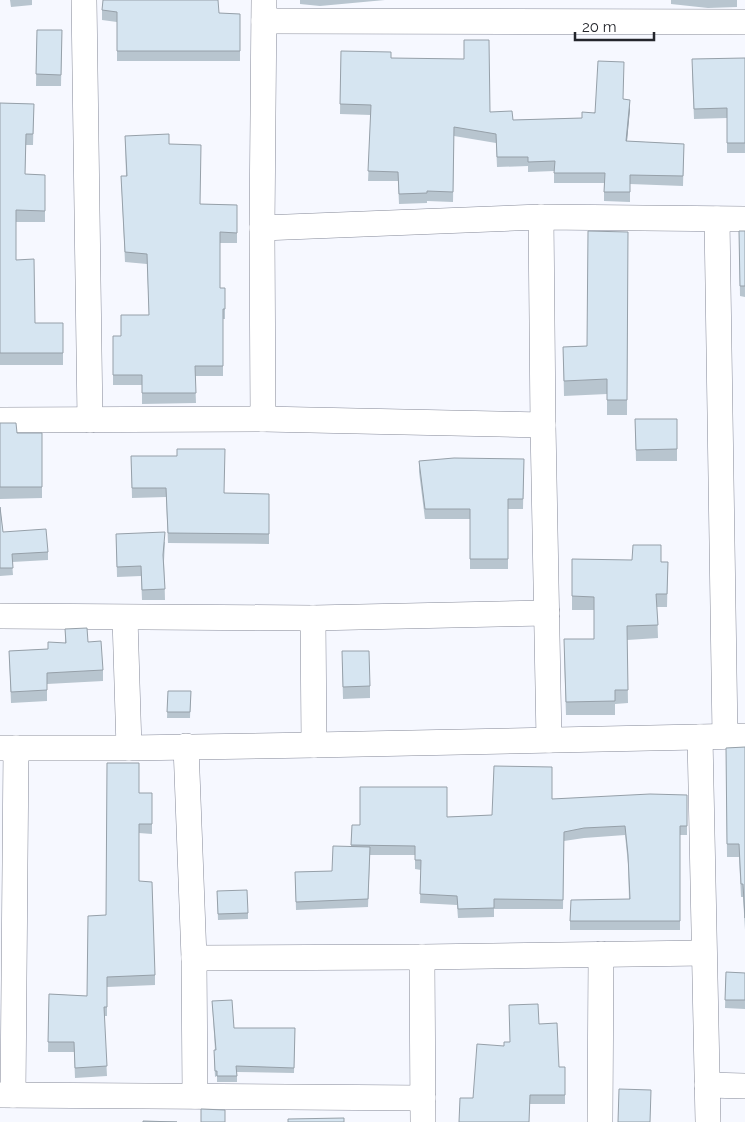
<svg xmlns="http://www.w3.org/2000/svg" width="745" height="1122" font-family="Raleway,sans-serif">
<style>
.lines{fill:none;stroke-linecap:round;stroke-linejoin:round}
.minor-casing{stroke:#868a99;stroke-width:26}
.minor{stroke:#fff;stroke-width:25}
.wall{fill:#b8c5cf}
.shaded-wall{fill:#96a0a9}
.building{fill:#d6e5f1;stroke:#96a0a9}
</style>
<rect width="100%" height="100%" fill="#f6f8ff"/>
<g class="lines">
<g class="minor-casing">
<g id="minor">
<polyline points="84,0 90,420"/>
<polyline points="264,21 745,22"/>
<polyline points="541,217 543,425 549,740"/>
<polyline points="717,219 725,736"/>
<polyline points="262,228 541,217 745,219"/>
<polyline points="263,419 262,228 264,0"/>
<polyline points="0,420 263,419 543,425"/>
<polyline points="0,616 313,618 547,613"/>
<polyline points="125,618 129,748"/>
<polyline points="313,618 314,745"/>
<polyline points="700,737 708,1122"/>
<polyline points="186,746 194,958 195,1096"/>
<polyline points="0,748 129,748 314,745 745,736"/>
<polyline points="422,957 423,1122"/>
<polyline points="194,958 422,957 704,953"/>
<polyline points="707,1085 745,1086"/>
<polyline points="0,1095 423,1098"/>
<polyline points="13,1095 16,748"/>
<polyline points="600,1122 601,954"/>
</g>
</g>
<use href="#minor" class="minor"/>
</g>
<g class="wall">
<polygon points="10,0 32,0 32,5 11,7"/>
<polygon points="300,0 385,0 320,6 300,4"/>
<polygon points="671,0 745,0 737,0 737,7 708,8 671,4"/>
<polygon points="102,10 240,14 240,61 117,61 117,22 102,20"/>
<polygon points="37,30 62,30 61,86 36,86"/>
<polygon points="341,51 391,58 490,112 513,120 582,118 623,99 630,109 627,141 684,144 683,186 630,184 630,202 604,201 604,183 554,183 554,171 528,172 528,166 497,167 496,143 454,136 453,202 427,201 427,203 399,204 398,181 368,181 371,115 340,114"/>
<polygon points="745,58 745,153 727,153 727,118 694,119 692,69"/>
<polygon points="0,103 34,104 33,145 26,145 25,174 45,175 45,222 16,222 16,260 35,323 63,323 63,365 0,365"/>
<polygon points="125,136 169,144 200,204 237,205 237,243 220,243 220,288 225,288 225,319 223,319 223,376 195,376 196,403 142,404 142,385 113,385 113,336 121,336 149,315 147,264 125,262 121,176 126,176"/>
<polygon points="739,231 745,231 745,297 740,296"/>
<polygon points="628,232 627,415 607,415 607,394 564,396 563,347 587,346"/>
<polygon points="635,419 677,419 677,461 636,461"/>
<polygon points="0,423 17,433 42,433 42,498 0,499"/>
<polygon points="131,456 225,493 269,494 269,544 168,543 166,497 132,498"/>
<polygon points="524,459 523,509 508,509 508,569 470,569 470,519 425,519 419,472 419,461"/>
<polygon points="0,507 3,532 48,552 48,560 12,562 13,575 0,576"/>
<polygon points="116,534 165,542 164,561 165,600 142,600 141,576 117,577"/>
<polygon points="572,559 668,562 667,607 657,607 658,638 627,640 628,703 615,704 615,715 566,715 564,653 594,639 594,610 572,610"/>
<polygon points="65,629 88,642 103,670 103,681 47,684 47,701 11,703 9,651 48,649 65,643"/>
<polygon points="342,662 370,686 370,698 343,699"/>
<polygon points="168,691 191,691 190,718 167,718"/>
<polygon points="745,747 745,930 743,897 741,897 739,857 727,857 726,748"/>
<polygon points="139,793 152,793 152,834 139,833 139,881 155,975 155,985 107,987 107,1016 104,1016 107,1076 75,1078 74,1052 48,1052 49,994 87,996 106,915"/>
<polygon points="687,795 687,835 680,835 680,930 570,930 570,921 629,899 628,864 625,835 584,838 564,841 563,909 494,909 494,917 458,918 457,905 420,903 421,870 415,869 415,855 370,855 368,907 296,910 295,872 332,871 351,846 352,825 360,825 447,817 492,815 552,799"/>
<polygon points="217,891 248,913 248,919 218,920"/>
<polygon points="726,972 745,973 745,1009 725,1008"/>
<polygon points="212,1001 234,1028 295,1028 294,1073 237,1072 237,1082 217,1082 217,1076 215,1077 214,1056 215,1050"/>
<polygon points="539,1024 559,1067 565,1067 565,1104 530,1104 473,1098 504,1046"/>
</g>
<polygon class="shaded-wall" points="630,100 630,109 626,151 626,141"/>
<g class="building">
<polygon points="103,0 218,0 219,13 240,14 240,51 117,51 117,12 102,10"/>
<polygon points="37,30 62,30 61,75 36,74"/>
<polygon points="464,40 489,40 490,112 512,111 513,120 582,118 582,112 595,113 598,61 624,62 623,99 630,100 626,141 684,144 683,176 630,175 630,192 604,192 605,173 554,173 555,161 528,162 528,157 497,157 496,134 454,127 453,192 427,191 427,193 399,194 398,172 368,171 371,105 340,104 341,51 391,52 391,58 464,59"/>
<polygon points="745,58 745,143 727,143 727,108 694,109 692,59"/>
<polygon points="0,103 34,104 33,134 26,134 25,174 45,175 45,211 16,210 16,260 34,259 35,323 63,323 63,353 0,353"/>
<polygon points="169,134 169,144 201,145 200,204 237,205 237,233 220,232 220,288 225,288 225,309 223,309 223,366 195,366 196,393 142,393 142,375 113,375 113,336 121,336 121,315 149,315 147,254 125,252 121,176 127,176 125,136"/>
<polygon points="588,231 628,232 627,400 607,400 607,379 564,381 563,347 587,346"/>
<polygon points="739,231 745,231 745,286 740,286"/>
<polygon points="635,419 677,419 677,449 636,450"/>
<polygon points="0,423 16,423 17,433 42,433 42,487 0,487"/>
<polygon points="177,449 225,449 224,493 269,494 269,534 168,533 166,488 132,488 131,456 177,456"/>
<polygon points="454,458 524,459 523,499 508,499 508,559 470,559 470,509 425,509 419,461"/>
<polygon points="0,507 3,532 46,529 48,552 12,554 13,568 0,568"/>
<polygon points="165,532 163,555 165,589 142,590 141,566 117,567 116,534"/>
<polygon points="633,545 661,545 661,562 668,562 667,594 656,594 658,625 627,626 628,690 615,690 615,701 566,702 564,639 594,639 594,597 572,596 572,559 632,560"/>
<polygon points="87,628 88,642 101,641 103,670 47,673 47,690 11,692 9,651 48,649 48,642 66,643 65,629"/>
<polygon points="342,651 369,651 370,686 343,687"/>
<polygon points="168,691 191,691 190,712 167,712"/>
<polygon points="745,747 745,918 743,884 741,884 739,844 727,844 726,748"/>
<polygon points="107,763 139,763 139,793 152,793 152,824 139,824 139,881 152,882 155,975 107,977 107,1007 104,1007 107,1066 75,1068 74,1042 48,1042 49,994 87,996 88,916 106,915"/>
<polygon points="494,766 552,767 552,799 650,794 687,795 687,826 680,826 680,921 570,921 571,900 630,899 628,855 625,826 584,828 564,832 563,900 494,899 494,908 458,909 457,896 420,894 421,860 415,860 415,846 351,845 352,825 360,825 360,787 447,787 447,817 492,815"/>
<polygon points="333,846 370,847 368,899 296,902 295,872 332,871"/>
<polygon points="247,890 248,913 218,914 217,891"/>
<polygon points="726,972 745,973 745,1000 725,1000"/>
<polygon points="232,1000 234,1028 295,1028 294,1068 236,1066 237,1076 217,1076 217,1071 215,1071 214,1050 216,1050 212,1001"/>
<polygon points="538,1004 539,1024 557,1023 559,1067 565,1067 565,1095 530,1095 529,1122 459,1122 460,1098 473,1098 477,1044 504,1046 504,1042 510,1042 509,1005"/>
<polygon points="619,1089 651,1090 650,1122 618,1122"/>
<polygon points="201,1109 225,1110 225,1122 201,1122"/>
<polygon points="344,1118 344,1122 288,1122 288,1119"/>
<polygon points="143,1121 177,1122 143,1122"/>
</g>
<path d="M575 32v8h79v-8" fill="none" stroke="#24262c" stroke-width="2.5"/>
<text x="582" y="32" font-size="15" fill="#24262c" stroke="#ffffff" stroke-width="4" paint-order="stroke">20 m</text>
</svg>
